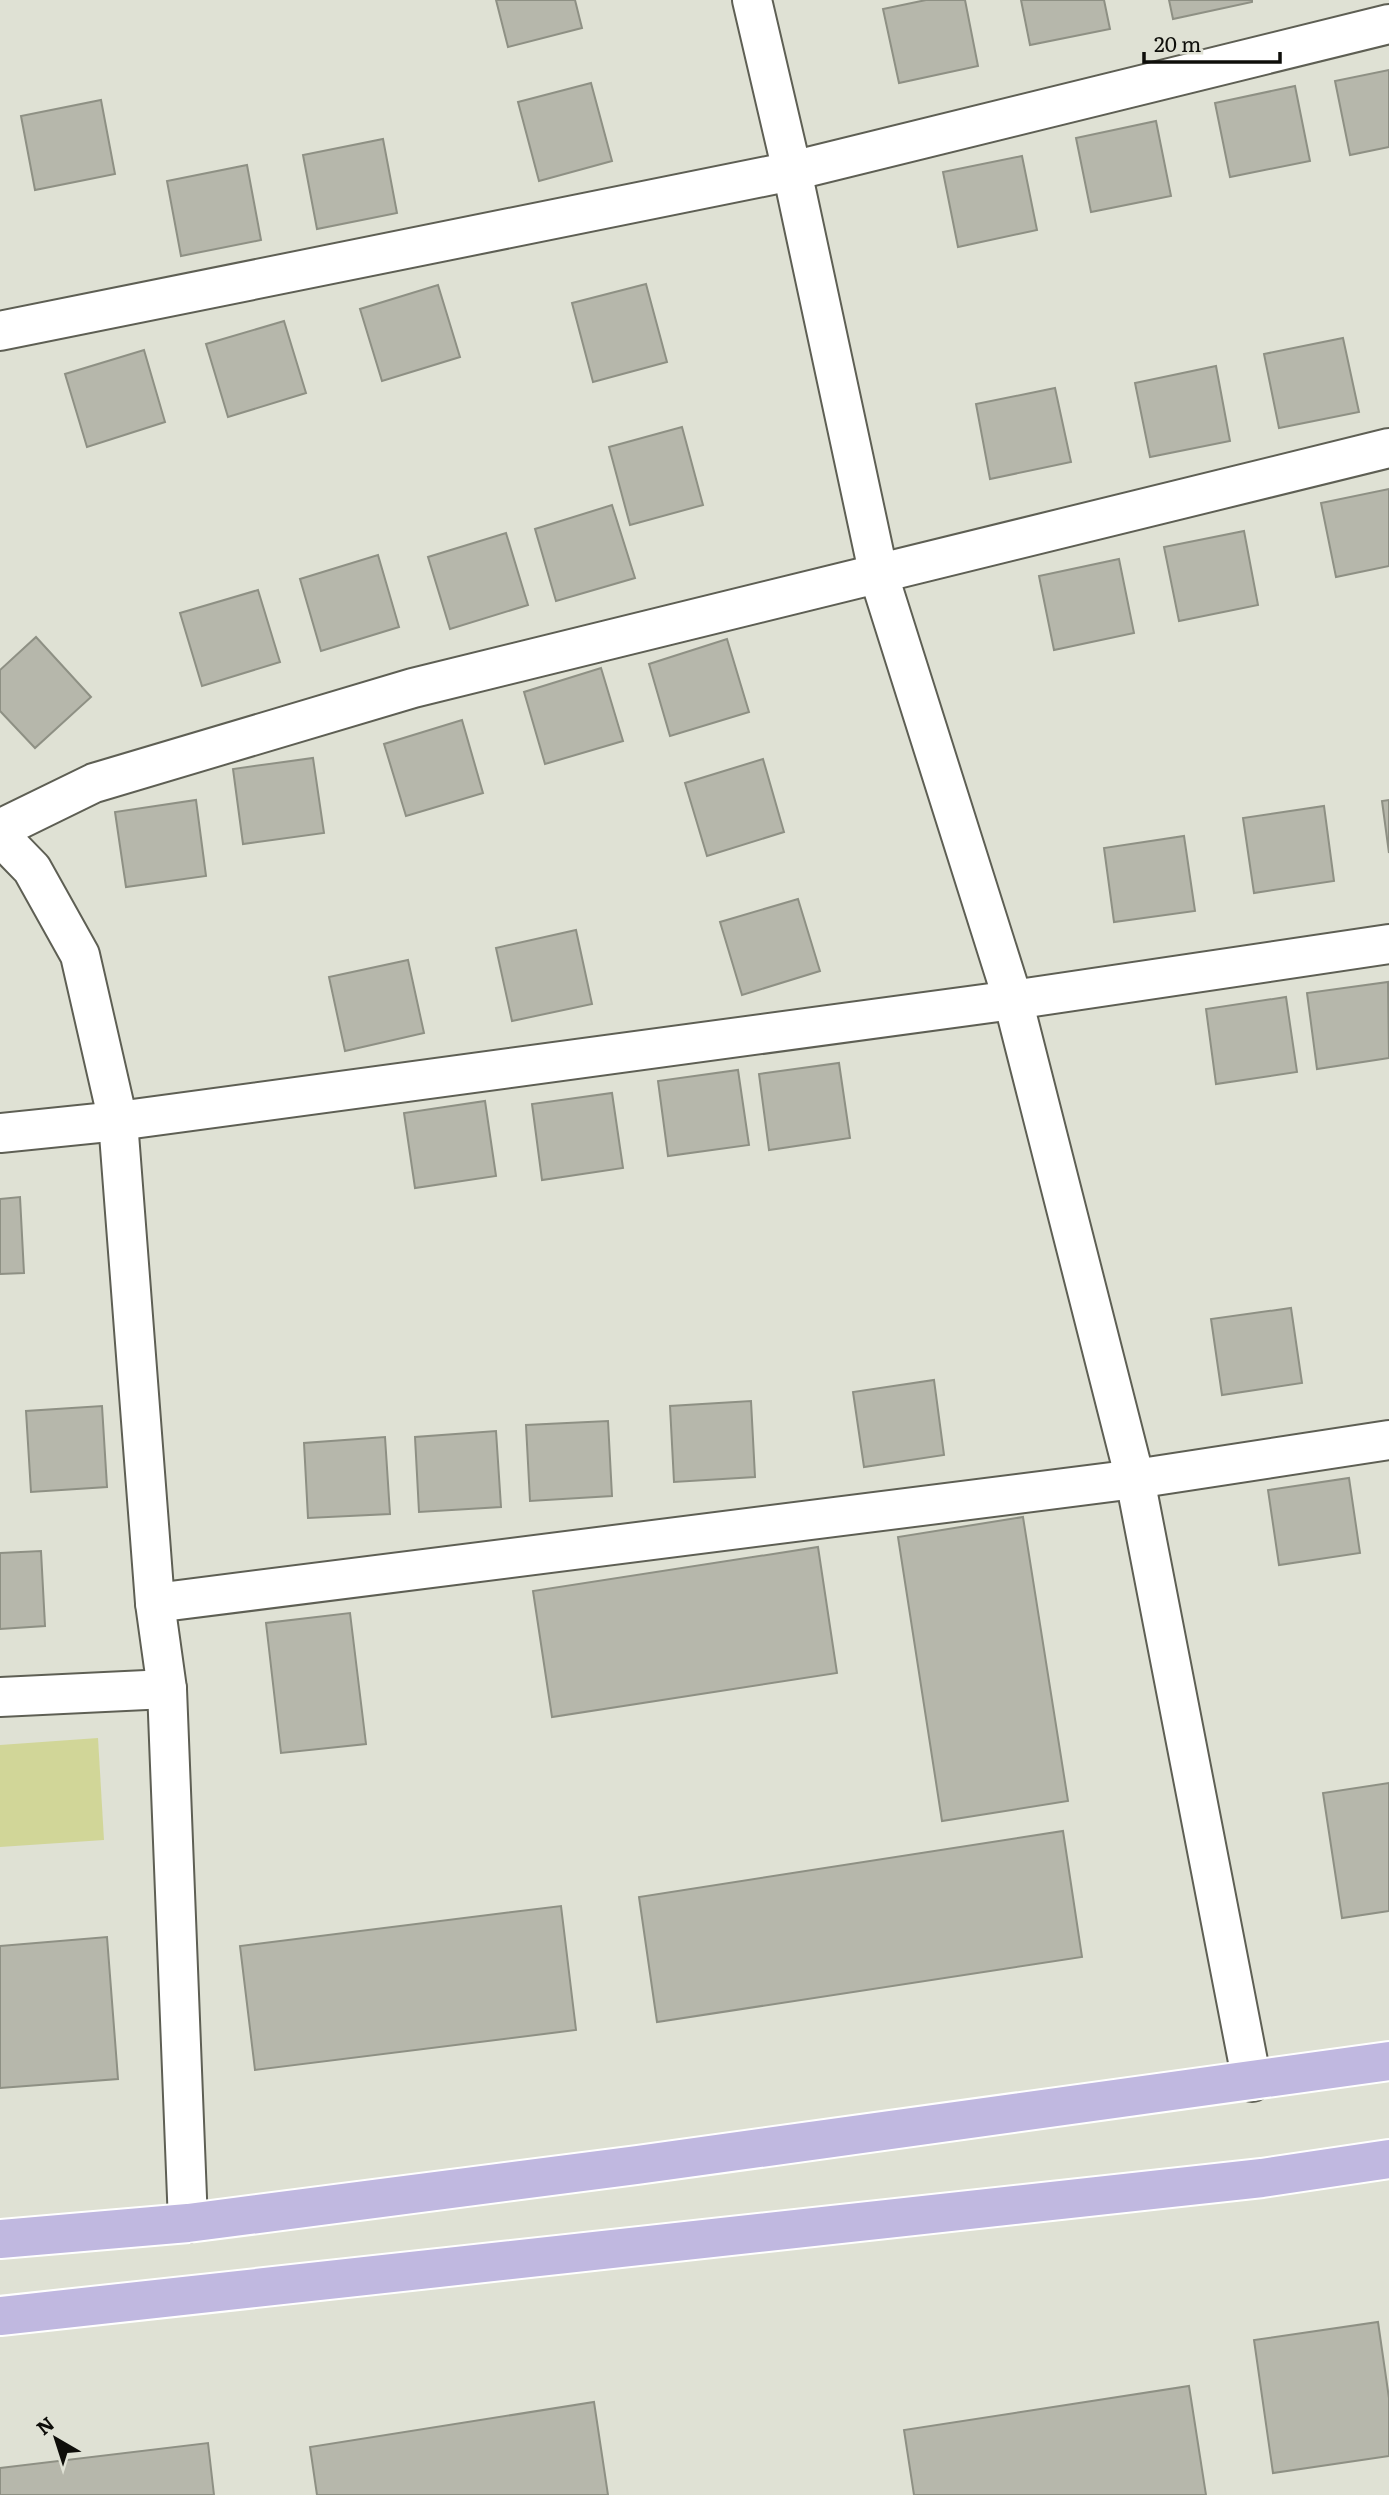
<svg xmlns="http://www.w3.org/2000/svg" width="1389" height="2495" font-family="Literata,serif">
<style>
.green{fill:#d1d698}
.building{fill:#b6b7ab;stroke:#8e9084;stroke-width:2}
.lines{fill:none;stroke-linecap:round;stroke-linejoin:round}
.minor-casing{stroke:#5e5f54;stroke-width:42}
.major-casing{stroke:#fff;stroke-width:42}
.minor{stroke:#fff;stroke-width:38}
.major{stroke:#c0b8e0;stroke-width:38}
</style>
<rect width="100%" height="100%" fill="#dfe1d4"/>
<polygon class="green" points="98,1738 104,1840 0,1847 0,1745"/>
<g class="building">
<polygon points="496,0 575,0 582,28 508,47"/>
<polygon points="926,0 965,0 978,66 899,83 883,9"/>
<polygon points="1021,0 1104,0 1110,29 1030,45"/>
<polygon points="1169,0 1252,0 1252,2 1173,19"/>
<polygon points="1389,70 1389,147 1350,155 1335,81"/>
<polygon points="591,83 612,161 539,181 518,102"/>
<polygon points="1295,86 1310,161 1230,177 1215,103"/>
<polygon points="101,100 115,174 35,190 21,116"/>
<polygon points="1156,121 1171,196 1091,212 1076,138"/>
<polygon points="383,139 397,213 317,229 303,155"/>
<polygon points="1022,156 1037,230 958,247 943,172"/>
<polygon points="247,165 261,240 181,256 167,181"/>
<polygon points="646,284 667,362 593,382 572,303"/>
<polygon points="438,285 460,357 382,381 360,309"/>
<polygon points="284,321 306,393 228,417 206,344"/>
<polygon points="1343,338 1359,412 1279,428 1264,354"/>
<polygon points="144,350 165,422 87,447 65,374"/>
<polygon points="1216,366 1230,441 1150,457 1135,383"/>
<polygon points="1055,388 1071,462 990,479 976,404"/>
<polygon points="682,427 703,505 630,525 609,447"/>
<polygon points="1389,489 1389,566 1336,577 1321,503"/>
<polygon points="612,505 635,578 556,601 535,529"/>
<polygon points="1244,531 1258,605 1179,621 1164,547"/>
<polygon points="506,533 528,605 450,629 428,557"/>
<polygon points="378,555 399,627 321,651 300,579"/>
<polygon points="1119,559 1134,633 1054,650 1039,576"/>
<polygon points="258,590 280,662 202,686 180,613"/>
<polygon points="36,637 91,697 35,748 0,711 0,670"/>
<polygon points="727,639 749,712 670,736 649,664"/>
<polygon points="601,668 623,741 545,764 524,692"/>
<polygon points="462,720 483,793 406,816 384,744"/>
<polygon points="313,758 324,833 243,844 233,769"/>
<polygon points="763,759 784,832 707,856 685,783"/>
<polygon points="196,800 206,876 126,887 115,812"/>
<polygon points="1389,800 1389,853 1382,801"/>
<polygon points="1324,806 1334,881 1254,893 1243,818"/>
<polygon points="1184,836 1195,911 1114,922 1104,848"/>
<polygon points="798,899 820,971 742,995 720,922"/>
<polygon points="576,930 592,1004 512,1021 496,948"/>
<polygon points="408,960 424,1033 345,1051 329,977"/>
<polygon points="1388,982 1389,1058 1317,1069 1307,993"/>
<polygon points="1286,997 1297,1072 1216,1084 1206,1009"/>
<polygon points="839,1063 850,1138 769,1150 759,1074"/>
<polygon points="738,1070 749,1145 668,1156 658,1081"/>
<polygon points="612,1093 623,1168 542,1180 532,1104"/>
<polygon points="485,1101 496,1176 415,1188 404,1113"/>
<polygon points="20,1197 24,1273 0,1274 0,1199"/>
<polygon points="1291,1308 1302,1383 1222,1395 1211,1319"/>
<polygon points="934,1380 944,1455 864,1467 853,1392"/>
<polygon points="751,1401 755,1477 674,1482 670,1406"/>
<polygon points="102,1406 107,1487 31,1492 26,1411"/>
<polygon points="608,1421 612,1496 530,1501 526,1425"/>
<polygon points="496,1431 501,1507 419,1512 415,1437"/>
<polygon points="385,1437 390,1514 308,1518 304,1443"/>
<polygon points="1349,1478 1360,1553 1279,1565 1268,1490"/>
<polygon points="1023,1517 1068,1801 942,1821 898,1537"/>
<polygon points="818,1547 837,1673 552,1717 533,1591"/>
<polygon points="41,1551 45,1626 0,1629 0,1553"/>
<polygon points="350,1613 366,1744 281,1753 266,1623"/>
<polygon points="1389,1783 1389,1911 1342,1918 1323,1793"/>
<polygon points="1063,1831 1082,1957 657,2022 639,1897"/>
<polygon points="561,1906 576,2030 255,2070 240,1946"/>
<polygon points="107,1937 118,2079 0,2088 0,1946"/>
<polygon points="1378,2322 1389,2398 1389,2456 1273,2473 1254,2340"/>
<polygon points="1189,2386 1206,2495 914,2495 904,2430"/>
<polygon points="594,2402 608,2495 317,2495 310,2447"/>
<polygon points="208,2443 214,2495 0,2495 0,2468"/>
</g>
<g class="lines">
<g class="minor-casing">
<g id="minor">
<polyline points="752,0 792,171 879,576 1013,1000 1135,1479 1252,2082"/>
<polyline points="0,331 792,171 1389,24"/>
<polyline points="0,829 94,783 413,688 1389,448"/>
<polyline points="0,836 32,869 80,955 118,1121 155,1603 167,1689 188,2223"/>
<polyline points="0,1133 118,1121 1013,1000 1389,944"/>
<polyline points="155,1603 1135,1479 1389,1440"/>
<polyline points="0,1697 167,1689"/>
</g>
</g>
<g class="major-casing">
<g id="major">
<polyline points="0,2239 188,2223 637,2165 1389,2061"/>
<polyline points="0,2316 1262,2178 1389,2159"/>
</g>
</g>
<use href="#minor" class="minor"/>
<use href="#major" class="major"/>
</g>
<g transform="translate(56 2439) rotate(321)" stroke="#dfe1d4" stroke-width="5" paint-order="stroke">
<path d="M0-5L12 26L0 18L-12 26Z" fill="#0e0e0a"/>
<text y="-10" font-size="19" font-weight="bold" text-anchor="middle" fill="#0e0e0a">N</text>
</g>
<path d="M1144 52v10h136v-10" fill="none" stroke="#0e0e0a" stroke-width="3.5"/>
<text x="1154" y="52" font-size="21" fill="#0e0e0a" stroke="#dfe1d4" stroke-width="5" paint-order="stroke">20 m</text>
</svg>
